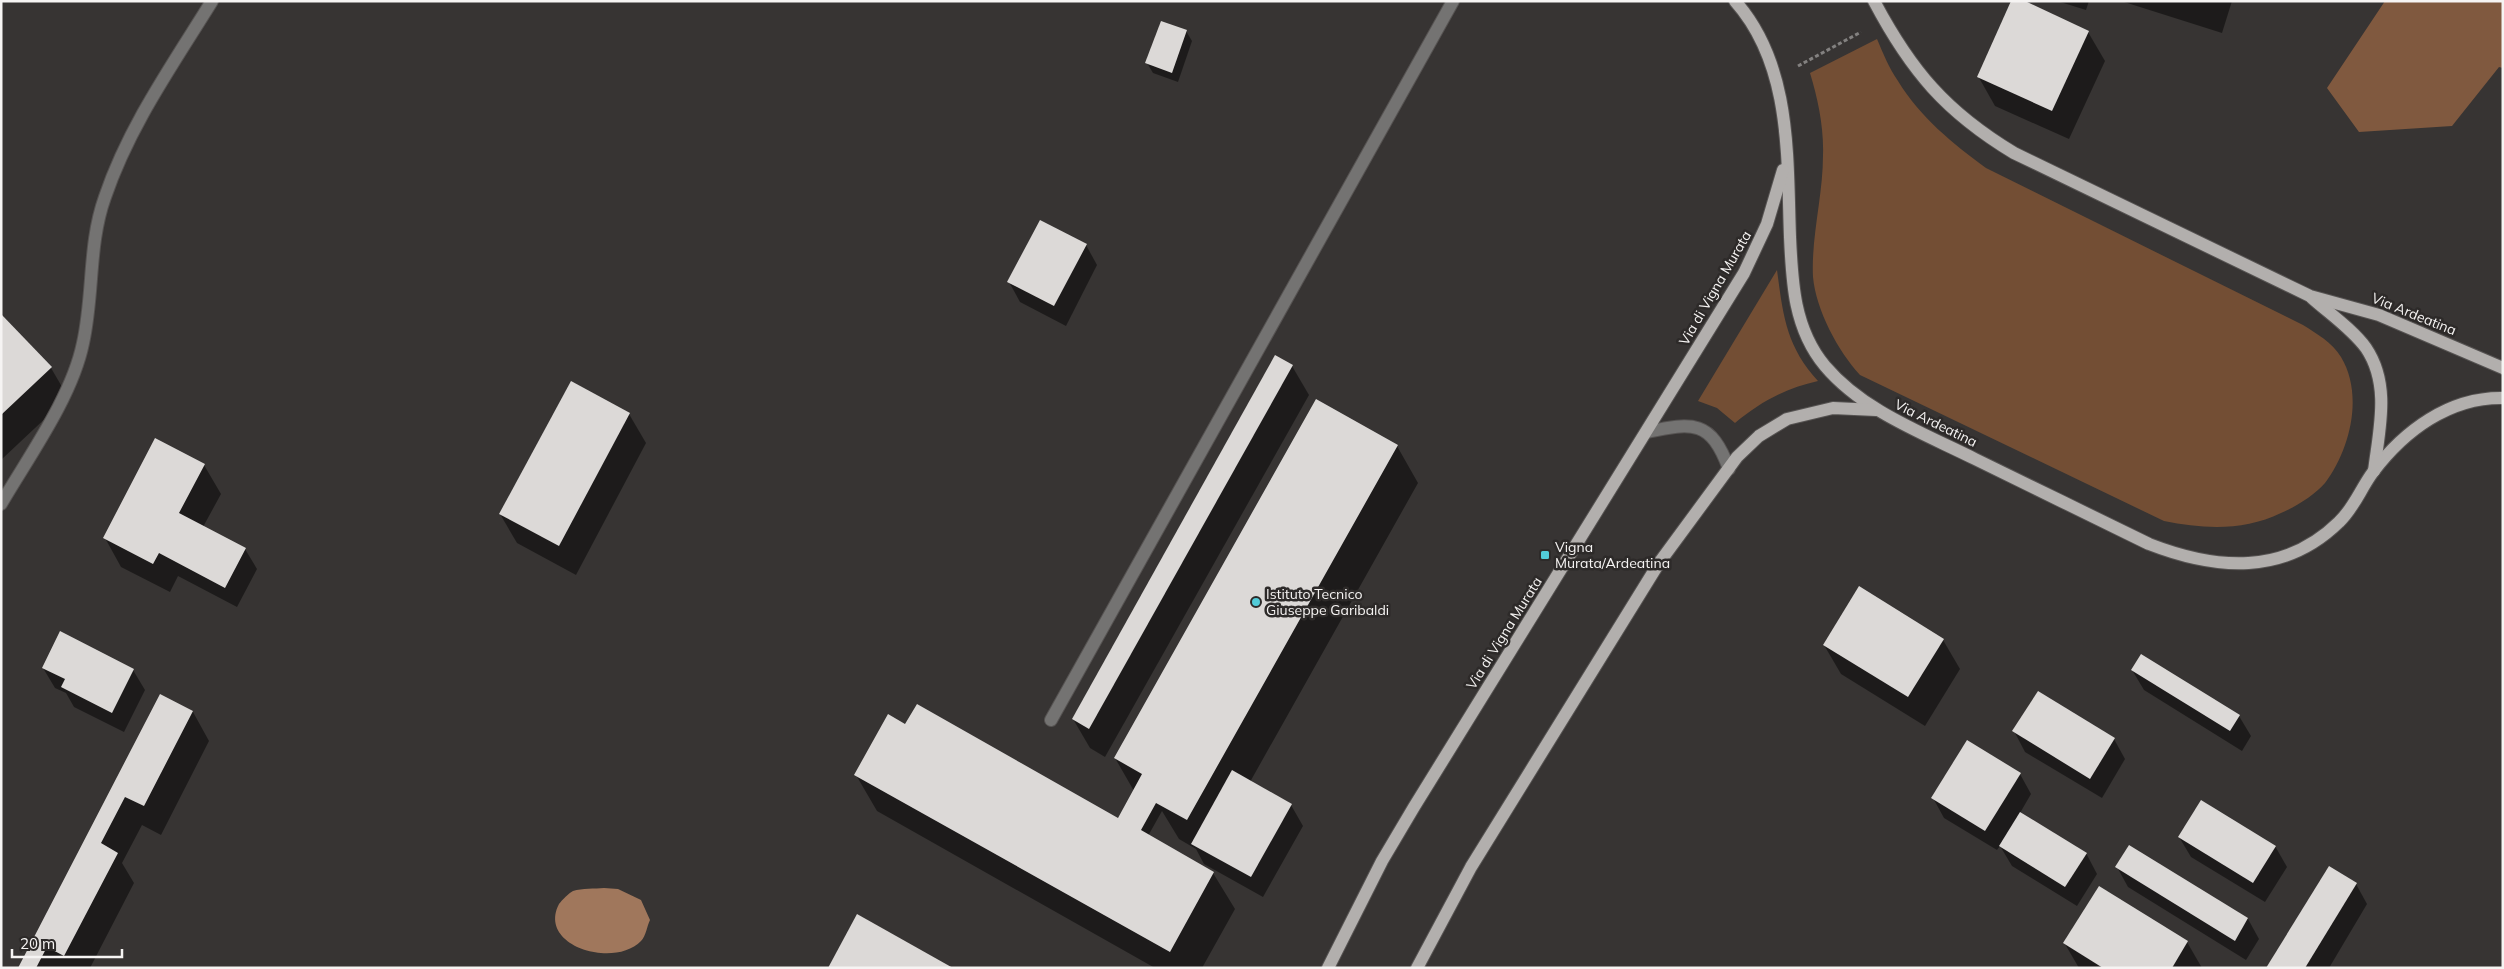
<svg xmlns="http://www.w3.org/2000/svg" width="2504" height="969" font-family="Mulish,sans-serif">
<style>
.green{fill:#734e34}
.forest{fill:#80593f}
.water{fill:#a0775c}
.shadow{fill:#0007}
.building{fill:#dcd9d7}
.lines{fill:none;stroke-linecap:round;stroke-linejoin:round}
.minor-casing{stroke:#565352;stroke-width:14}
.major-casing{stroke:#565352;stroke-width:14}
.path{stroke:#838180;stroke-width:3;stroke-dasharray:4 2.5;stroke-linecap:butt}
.minor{stroke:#747372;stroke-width:12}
.major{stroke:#b2afad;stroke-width:12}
.poi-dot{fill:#52cbd8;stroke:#2d2a29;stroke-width:2}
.labels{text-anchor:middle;stroke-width:5;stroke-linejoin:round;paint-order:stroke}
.street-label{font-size:14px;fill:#f6f4f3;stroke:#2d2a29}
.poi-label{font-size:14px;fill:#f6f4f3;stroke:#2d2a29;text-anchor:start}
</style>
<rect width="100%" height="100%" fill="#373433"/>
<g class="green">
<path d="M1877,39C1883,53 1889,68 1898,81C1920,117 1952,143 1986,168L2303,325C2317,334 2332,342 2341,357C2364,395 2350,450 2325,483C2315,495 2295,507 2281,513C2244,531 2204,529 2164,521L1860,375C1838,351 1816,310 1813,277C1811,237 1823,196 1823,155C1824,128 1818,99 1810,73Z"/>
<path d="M1777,270C1783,315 1786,346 1818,381C1786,388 1760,402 1735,423L1717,408L1698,401Z"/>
</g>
<polygon class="forest" points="2385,1 2503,1 2503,68 2499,67 2452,126 2359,132 2327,88"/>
<path class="water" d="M604,888L618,889L641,900L650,920C647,926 646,936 641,941C614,969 537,946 559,904C562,900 569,893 573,891C582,888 595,889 604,888Z"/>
<g class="shadow">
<polygon points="2057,1 2089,1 2086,10"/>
<polygon points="2121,1 2232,1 2222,33"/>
<polygon points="1186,31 1192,41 1178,82 1153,73 1147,63"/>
<polygon points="2088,32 2105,61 2069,139 1995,106 1978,76"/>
<polygon points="1086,245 1097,265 1066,326 1020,302 1009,282"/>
<polygon points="1,317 51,368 68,397 1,460"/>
<polygon points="1292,366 1309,395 1105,757 1090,748 1073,719"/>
<polygon points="571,382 629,414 646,443 576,575 517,543 500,514"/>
<polygon points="1397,446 1418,483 1250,782 1291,805 1303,826 1263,897 1204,864 1196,849 1179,839 1162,811 1148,836 1213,873 1235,909 1202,968 1155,968 877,811 856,775 905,726 1118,819 1134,791 1115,758"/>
<polygon points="204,465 221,494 203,527 245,549 257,569 237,607 178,576 170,592 121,567 105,538"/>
<polygon points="1943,640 1960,669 1925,726 1841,674 1824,645"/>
<polygon points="43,668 133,670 145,690 124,732 74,707 66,693 55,688"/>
<polygon points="2132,670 2239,716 2251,736 2242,751 2144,690"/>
<polygon points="160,696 193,712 209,741 161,835 142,825 122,863 134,883 90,968 19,968"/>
<polygon points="2014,731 2114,739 2125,759 2102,798 2025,752"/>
<polygon points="2020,774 2031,794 2020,813 2086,853 2097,874 2077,906 2012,866 2000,846 1997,850 1944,818 1933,798"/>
<polygon points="2179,837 2275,846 2287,867 2265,902 2191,857"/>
<polygon points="2129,846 2248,919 2259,939 2246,960 2128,887 2117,867"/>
<polygon points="2356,884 2367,904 2329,968 2268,968"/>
<polygon points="2187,942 2202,968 2079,968 2065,944"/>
</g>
<g class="building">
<polygon points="2011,1 2025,1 2089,31 2052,111 1977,77"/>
<polygon points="1161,21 1187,30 1172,73 1145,63"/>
<polygon points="1040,220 1087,244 1054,306 1007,282"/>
<polygon points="1,314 52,367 1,415"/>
<polygon points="1275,355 1293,365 1089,729 1072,719"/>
<polygon points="571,381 630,413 559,546 499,514"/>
<polygon points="1316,399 1398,445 1187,820 1156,803 1141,830 1214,872 1170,952 854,775 888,714 905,724 917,704 1118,818 1142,774 1114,758"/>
<polygon points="155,438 205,464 179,513 246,548 225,588 159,553 153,564 103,538"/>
<polygon points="1859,586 1944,639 1908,697 1823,645"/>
<polygon points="60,631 134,669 112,713 61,687 65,679 42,668"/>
<polygon points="2141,654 2240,715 2230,731 2131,670"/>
<polygon points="2038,691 2115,738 2090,779 2012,731"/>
<polygon points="160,694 193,711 144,806 125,797 101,843 118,853 64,956 47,947 36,968 18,968"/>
<polygon points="1967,740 2021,773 1985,831 1931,798"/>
<polygon points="1232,770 1292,804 1251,877 1191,844"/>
<polygon points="2201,800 2276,846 2253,883 2178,837"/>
<polygon points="2020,812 2087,853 2065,887 1999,846"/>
<polygon points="2129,845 2248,918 2235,941 2115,867"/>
<polygon points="2329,866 2357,883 2305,968 2266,968"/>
<polygon points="2099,886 2188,941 2172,968 2103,968 2063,943"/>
<polygon points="857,914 953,968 828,968"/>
</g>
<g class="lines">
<g class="minor-casing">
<g id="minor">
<path d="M1647,432C1693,422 1711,420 1729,469"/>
<path d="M1,504C29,456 72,397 83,343C94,294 88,244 105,197C129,126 173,64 212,1"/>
<polyline points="1051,720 1453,1"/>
</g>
</g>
<g class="major-casing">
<g id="major">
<path d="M1735,1C1792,65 1787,157 1790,237C1792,283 1794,329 1825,366C1863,411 1923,433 1975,459C2033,487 2091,516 2149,544C2216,570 2284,576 2339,522C2354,508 2361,488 2373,472C2404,431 2449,397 2503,398"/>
<path d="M1874,1C1911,71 1946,112 2014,153L2310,296L2379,315L2503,368"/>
<path d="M2312,298C2330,314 2352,329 2366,348C2391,385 2379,430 2374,471"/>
<polyline points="1328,968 1382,861 1414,807 1744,273 1767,224 1783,170"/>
<polyline points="1417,968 1471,867 1659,563 1737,457 1759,436 1787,419 1833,408 1876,410"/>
</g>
</g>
<polyline class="path" points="1798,66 1861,32"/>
<use href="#minor" class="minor"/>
<use href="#major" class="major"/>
</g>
<g class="poi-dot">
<rect x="1540" y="550" width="10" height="10" rx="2.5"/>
<circle cx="1256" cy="602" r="5"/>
</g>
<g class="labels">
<g class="street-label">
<text transform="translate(1715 288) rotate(-60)" y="5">Via di Vigna Murata</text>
<text transform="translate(2414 314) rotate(22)" y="5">Via Ardeatina</text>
<text transform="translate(1936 423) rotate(26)" y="5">Via Ardeatina</text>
<text transform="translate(1504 633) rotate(-58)" y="5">Via di Vigna Murata</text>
</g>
<g class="poi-label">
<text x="1555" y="552">Vigna<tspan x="1555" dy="16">Murata/Ardeatina</tspan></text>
<text x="1266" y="599">Istituto Tecnico<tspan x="1266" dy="16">Giuseppe Garibaldi</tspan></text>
</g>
</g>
<rect width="2504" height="969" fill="none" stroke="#f6f4f3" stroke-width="5"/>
<path d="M12 949v8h110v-8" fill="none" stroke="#f6f4f3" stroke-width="2.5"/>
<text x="20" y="949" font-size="15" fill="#f6f4f3" stroke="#2d2a29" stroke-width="4" paint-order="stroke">20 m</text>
</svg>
